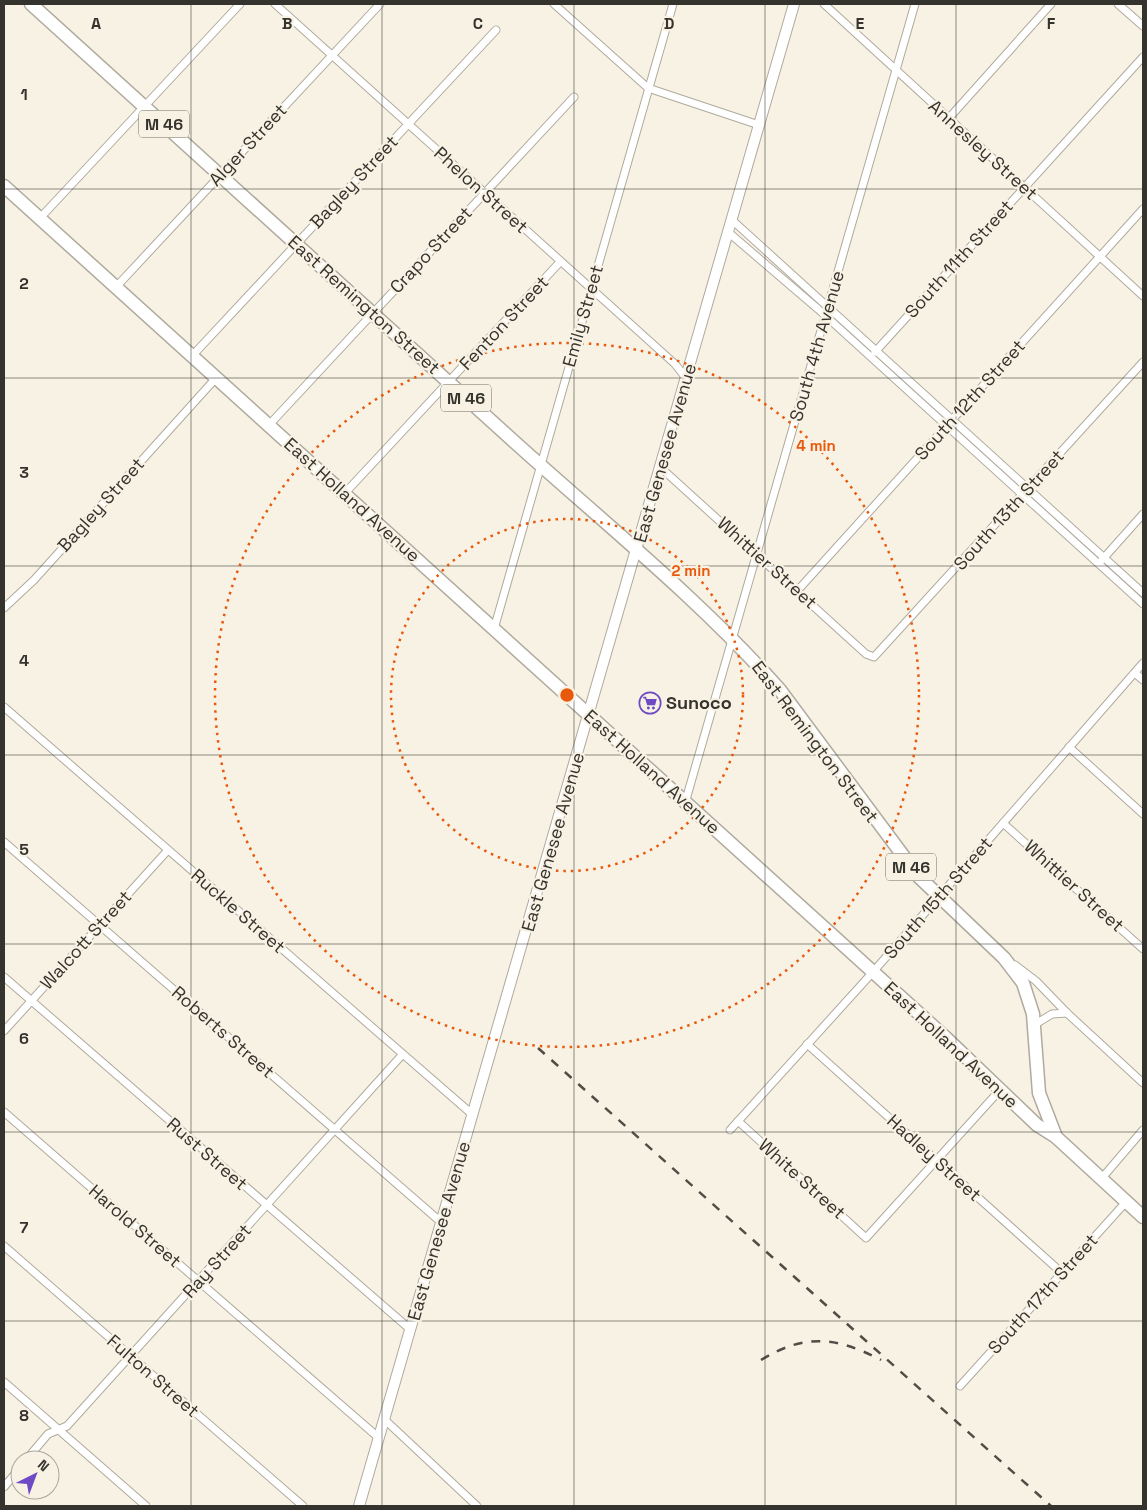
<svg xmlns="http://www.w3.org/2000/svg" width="1147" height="1510" font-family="'Space Grotesk',sans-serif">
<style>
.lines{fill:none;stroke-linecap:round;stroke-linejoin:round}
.street-casing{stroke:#afaa9d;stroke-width:9}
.secondary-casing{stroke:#afaa9d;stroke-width:12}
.highway-casing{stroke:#afaa9d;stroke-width:15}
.street{stroke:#fff;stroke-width:7}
.secondary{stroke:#fff;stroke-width:10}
.highway{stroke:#fff;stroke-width:12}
.rail{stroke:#504d47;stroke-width:2.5;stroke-dasharray:9 9;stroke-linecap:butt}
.grid{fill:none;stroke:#35332e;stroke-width:1;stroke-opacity:0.55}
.ring{fill:none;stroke:#e8590c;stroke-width:2.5;stroke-dasharray:2.5 5}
.labels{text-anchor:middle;stroke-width:4.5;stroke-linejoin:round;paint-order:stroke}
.shield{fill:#f8f2e4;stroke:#706c65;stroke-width:1}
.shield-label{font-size:16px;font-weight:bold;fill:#35332e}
.street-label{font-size:18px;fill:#35332e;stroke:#f8f2e4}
.poi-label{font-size:18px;font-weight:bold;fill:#35332e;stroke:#f8f2e4;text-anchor:start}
.grid-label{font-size:16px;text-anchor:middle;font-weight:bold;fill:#35332e;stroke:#f8f2e4;stroke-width:4.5;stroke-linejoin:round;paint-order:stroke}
.centre{fill:#e8590c;stroke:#f8f2e4;stroke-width:2.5}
.ring-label{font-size:15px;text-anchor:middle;font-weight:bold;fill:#e8590c;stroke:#f8f2e4;stroke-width:4.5;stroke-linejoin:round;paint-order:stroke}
</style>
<rect width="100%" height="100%" fill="#f8f2e4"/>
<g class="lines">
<g class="street-casing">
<g id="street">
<polyline points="275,4 675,364 686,378"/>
<polyline points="554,4 648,88 759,125"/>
<polyline points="824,4 1143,296"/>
<polyline points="1118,4 1143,26"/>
<polyline points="949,118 1051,4"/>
<polyline points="41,217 240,4"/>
<polyline points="732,220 1143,593"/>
<polyline points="728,232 818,309 1143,604"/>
<polyline points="116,287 380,4"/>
<polyline points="875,352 1143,57"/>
<polyline points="192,356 496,30"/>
<polyline points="269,425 574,97"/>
<polyline points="660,467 866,654 874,657 1143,362"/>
<polyline points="345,493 560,262"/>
<polyline points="1102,560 1143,514"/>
<polyline points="798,590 1143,209"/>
<polyline points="4,608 34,580 216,378"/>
<polyline points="494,629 673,4"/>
<polyline points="1135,673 1143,680"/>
<polyline points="4,707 473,1115"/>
<polyline points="1069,747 1143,814"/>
<polyline points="685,803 915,4"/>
<polyline points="1003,823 1143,949"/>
<polyline points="4,842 442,1223"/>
<polyline points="1015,965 1036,981 1067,1013 1143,1083"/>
<polyline points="4,977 411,1330"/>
<polyline points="1034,1025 1052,1014 1067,1013"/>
<polyline points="4,1031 168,850"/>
<polyline points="807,1044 1061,1272"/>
<polyline points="4,1112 379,1438"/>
<polyline points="738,1121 866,1238 1000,1090"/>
<polyline points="730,1130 873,972 1143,663"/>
<polyline points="1102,1178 1143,1130"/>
<polyline points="4,1246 303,1506"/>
<polyline points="4,1382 146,1506"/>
<polyline points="960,1386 1126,1202"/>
<polyline points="384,1419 477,1506"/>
<polyline points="26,1460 48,1434 67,1426 402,1055"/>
<polyline points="4,1487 20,1468"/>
</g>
</g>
<g class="secondary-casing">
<polyline id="secondary" points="359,1506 794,4"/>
</g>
<g class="highway-casing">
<g id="highway">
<path d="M31,4C194,151 357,298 519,446C608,526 701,601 780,690L919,877L1004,958L1023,983L1033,1014L1039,1093L1056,1137"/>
<polyline points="4,186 945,1037 1037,1125 1056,1137 1143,1217"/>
</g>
</g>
<use href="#street" class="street"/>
<use href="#secondary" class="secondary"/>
<use href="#highway" class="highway"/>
<g class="rail">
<polyline points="538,1048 1051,1506"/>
<path d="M761,1360C805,1333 837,1337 881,1360"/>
</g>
</g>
<path class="grid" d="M191,4V1506M382,4V1506M574,4V1506M765,4V1506M956,4V1506M4,189H1143M4,378H1143M4,566H1143M4,755H1143M4,944H1143M4,1132H1143M4,1321H1143"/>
<g class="ring">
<circle cx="567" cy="695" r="176"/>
<circle cx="567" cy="695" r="352"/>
</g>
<defs>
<g id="supermarket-ring" transform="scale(1.125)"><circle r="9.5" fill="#f8f2e4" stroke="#6e4bc4" stroke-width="1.5"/><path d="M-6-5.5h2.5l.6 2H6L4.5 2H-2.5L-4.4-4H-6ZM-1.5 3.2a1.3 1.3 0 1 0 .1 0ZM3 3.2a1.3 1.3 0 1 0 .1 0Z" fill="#6e4bc4"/></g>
</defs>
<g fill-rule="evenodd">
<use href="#supermarket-ring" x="650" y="703"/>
</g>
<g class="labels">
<g class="shield">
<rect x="139" y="110.5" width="50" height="27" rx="4"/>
<rect x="441" y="384.5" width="50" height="27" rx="4"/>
<rect x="886" y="853.5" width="50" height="27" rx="4"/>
</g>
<g class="shield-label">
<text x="164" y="130">M 46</text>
<text x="466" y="404">M 46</text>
<text x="911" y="873">M 46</text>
</g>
<g class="street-label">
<text transform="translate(248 145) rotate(-47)" y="6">Alger Street</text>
<text transform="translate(983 150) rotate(42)" y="6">Annesley Street</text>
<text transform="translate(354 182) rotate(-47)" y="6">Bagley Street</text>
<text transform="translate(481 190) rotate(42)" y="6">Phelon Street</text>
<text transform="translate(431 250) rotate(-47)" y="6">Crapo Street</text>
<text transform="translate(959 259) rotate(-48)" y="6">South 11th Street</text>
<text transform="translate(364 305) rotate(42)" y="6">East Remington Street</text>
<text transform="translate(583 316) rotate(-74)" y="6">Emily Street</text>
<text transform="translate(504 323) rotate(-47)" y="6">Fenton Street</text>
<text transform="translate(817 346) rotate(-74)" y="6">South 4th Avenue</text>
<text transform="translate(970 400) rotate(-48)" y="6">South 12th Street</text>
<text transform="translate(665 453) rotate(-74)" y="6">East Genesee Avenue</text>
<text transform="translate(352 500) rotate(42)" y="6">East Holland Avenue</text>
<text transform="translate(101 505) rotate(-48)" y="6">Bagley Street</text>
<text transform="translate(1009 510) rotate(-48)" y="6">South 13th Street</text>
<text transform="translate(767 563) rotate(42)" y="6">Whittier Street</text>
<text transform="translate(815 742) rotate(53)" y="6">East Remington Street</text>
<text transform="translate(652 772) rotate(42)" y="6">East Holland Avenue</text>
<text transform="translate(553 842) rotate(-74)" y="6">East Genesee Avenue</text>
<text transform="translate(1074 886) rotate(42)" y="6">Whittier Street</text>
<text transform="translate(938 898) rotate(-49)" y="6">South 15th Street</text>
<text transform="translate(238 911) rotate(41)" y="6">Ruckle Street</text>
<text transform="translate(86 940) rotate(-48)" y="6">Walcott Street</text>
<text transform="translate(223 1032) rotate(41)" y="6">Roberts Street</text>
<text transform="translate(951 1045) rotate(43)" y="6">East Holland Avenue</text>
<text transform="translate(207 1154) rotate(41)" y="6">Rust Street</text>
<text transform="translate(934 1158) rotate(42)" y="6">Hadley Street</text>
<text transform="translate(802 1179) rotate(42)" y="6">White Street</text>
<text transform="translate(135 1226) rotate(41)" y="6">Harold Street</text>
<text transform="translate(439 1231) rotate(-74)" y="6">East Genesee Avenue</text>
<text transform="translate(217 1261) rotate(-48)" y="6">Ray Street</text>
<text transform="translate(1043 1294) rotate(-48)" y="6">South 17th Street</text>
<text transform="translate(153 1376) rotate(41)" y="6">Fulton Street</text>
</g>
<g class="poi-label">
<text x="666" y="709">Sunoco</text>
</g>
</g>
<g class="grid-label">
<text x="96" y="29">A</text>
<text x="287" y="29">B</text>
<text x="478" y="29">C</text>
<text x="669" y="29">D</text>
<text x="860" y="29">E</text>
<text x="1051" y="29">F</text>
<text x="24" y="100">1</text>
<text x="24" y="289">2</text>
<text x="24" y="478">3</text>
<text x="24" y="666">4</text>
<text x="24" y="855">5</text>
<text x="24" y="1044">6</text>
<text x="24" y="1233">7</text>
<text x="24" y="1421">8</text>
</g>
<circle cx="567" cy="695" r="8" class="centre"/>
<g class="ring-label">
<text x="816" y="451">4 min</text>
<text x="691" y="576">2 min</text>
</g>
<rect width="1147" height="1510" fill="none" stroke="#35332e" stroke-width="10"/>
<g transform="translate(35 1475) rotate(42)"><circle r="24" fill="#f8f2e4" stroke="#aaa69b"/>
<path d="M0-4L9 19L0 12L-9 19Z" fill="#6e4bc4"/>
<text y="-8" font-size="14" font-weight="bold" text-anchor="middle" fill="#35332e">N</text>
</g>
</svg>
